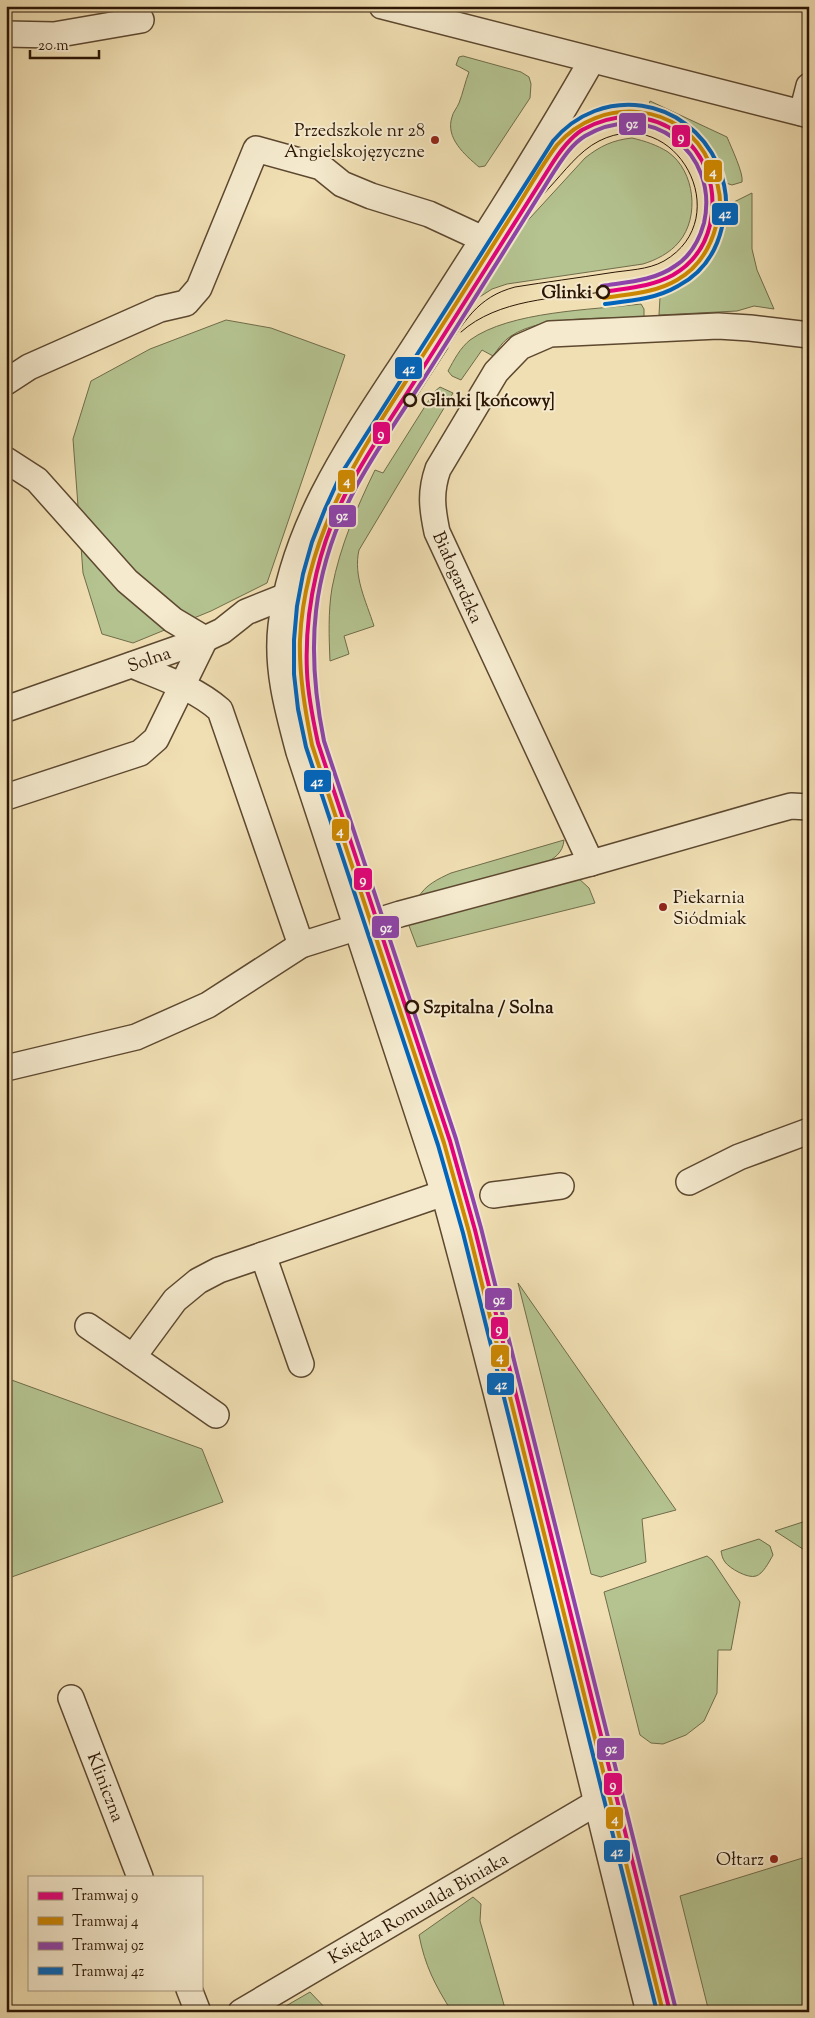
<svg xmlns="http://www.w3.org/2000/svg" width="815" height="2018" font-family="'Sorts Mill Goudy',serif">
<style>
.green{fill:#b4c390;stroke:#706c4a}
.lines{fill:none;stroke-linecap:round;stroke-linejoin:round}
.minor-casing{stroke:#5d4830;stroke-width:28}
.minor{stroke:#f5eace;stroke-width:25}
.tram{stroke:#2c1605;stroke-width:1}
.tram-1-casing{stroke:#f5eace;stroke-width:8}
.tram-2-casing{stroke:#f5eace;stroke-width:8}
.tram-3-casing{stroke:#f5eace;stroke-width:8}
.tram-4-casing{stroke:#f5eace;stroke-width:8}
.tram-1{stroke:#e5007d;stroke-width:4}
.tram-2{stroke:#ce8901;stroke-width:4}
.tram-3{stroke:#8e44ad;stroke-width:4}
.tram-4{stroke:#0065bd;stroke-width:4}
.poi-dot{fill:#8f2418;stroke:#f5eace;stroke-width:2}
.stop-dot{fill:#f5eace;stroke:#2c1605;stroke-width:2.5}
.labels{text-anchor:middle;stroke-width:4;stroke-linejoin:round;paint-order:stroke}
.poi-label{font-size:18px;fill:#2c1605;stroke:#f5eace;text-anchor:end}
.stop-label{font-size:18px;font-weight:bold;fill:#2c1605;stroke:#f5eace;text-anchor:start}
.street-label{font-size:18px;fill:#2c1605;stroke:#f5eace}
.line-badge{stroke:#f5eace;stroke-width:2}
.badge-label{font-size:14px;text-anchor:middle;font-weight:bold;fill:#fff}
</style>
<rect width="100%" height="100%" fill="#f0dfb3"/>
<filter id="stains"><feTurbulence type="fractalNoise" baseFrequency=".004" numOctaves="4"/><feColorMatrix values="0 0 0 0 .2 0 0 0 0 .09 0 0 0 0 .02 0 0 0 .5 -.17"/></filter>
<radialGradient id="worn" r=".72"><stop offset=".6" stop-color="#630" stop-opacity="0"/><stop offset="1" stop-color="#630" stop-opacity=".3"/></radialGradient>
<g class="green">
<path d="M463,56L521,72L529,77L531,84L530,98L485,166L479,167C465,155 445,138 452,117C453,112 457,108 459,103C463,93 465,82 469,72L456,65L459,57Z"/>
<path d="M650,101L727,137C731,147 744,174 742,182L732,185L726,183C708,141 694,119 648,107Z"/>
<path d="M632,138C645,141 657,145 668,152C695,171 700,217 679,242C670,253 656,260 643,264L507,284L492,289L478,298L476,296L506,247L519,230L585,158C600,146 613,140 632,138Z"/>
<polygon points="752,193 752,249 757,270 774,309 754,306 737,311 659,315 660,297 684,283 700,270 711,255 720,235 728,205"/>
<path d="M641,304L644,309V317C606,319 542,315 511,336C503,341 498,349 493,356L482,350L461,380L452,376L448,371C454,360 460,348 470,340C510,311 592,310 641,304Z"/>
<polygon points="226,320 271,328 345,355 267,583 211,611 133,643 102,634 83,573 73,439 91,381 150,349"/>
<path d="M440,387L453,393L359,550C353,576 366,601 374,626L344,636L349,654L330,661C329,637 328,612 332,588C340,546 357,507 375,470L383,473L434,392Z"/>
<path d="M564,840C563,853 554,859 543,864L418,898C425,885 438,879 451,873Z"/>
<polygon points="577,877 589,888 595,903 417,947 408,923"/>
<polygon points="518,1283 676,1510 642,1519 646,1562 601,1577 591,1574"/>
<polygon points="6,1378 202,1449 223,1502 6,1579"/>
<polygon points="809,1520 809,1553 775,1531"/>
<path d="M759,1539L770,1546L773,1555C769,1562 763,1574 756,1576C748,1579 729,1568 725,1562C722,1558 722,1555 721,1551Z"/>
<polygon points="707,1556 712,1560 740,1602 731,1650 718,1650 717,1693 704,1721 686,1735 663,1744 651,1743 640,1735 604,1592"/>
<polygon points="809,1856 809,2012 709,2012 680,1896"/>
<path d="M473,1897L481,1904L480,1921L506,2012H452C435,1985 425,1966 419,1935Z"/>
<polygon points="310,1992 329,2012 275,2012 279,2010"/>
</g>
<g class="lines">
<g class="minor-casing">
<g id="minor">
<polyline points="382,6 809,115"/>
<polyline points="6,34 54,35 141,20"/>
<path d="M592,60C539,153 481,243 423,333C365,424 294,515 281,626C276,669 288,711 299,752L444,1193C518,1464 579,1739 649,2012"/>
<polyline points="802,113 809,86"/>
<polyline points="6,382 29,367 160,309 186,303 199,288 256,149 321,167 342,184 371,196 429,214 483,239"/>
<polyline points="6,460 37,480 127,581 173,620 205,639 156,739 140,753 6,797"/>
<path d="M132,665C163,678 195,688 220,710L301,945"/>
<polyline points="6,709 205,639 222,631 246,612 286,596"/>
<path d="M591,863L437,532C432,508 430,492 438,469L496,372L520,347L550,334L718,326L750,328L809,335"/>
<polyline points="6,1068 136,1037 208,1005 301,945 400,914 591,863 769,812 791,806 809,807"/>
<polyline points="689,1182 739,1157 809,1131"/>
<polyline points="493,1195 561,1186"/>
<polyline points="263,1255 301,1364"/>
<polyline points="88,1326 133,1357"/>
<polyline points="216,1415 133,1357 175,1300 198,1281 219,1270 444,1193"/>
<polyline points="71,1698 140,1877"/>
<polyline points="189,1989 198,2012"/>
<polyline points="241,2012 596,1803"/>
</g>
</g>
<use href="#minor" class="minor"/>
<g class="tram">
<path d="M461,332C498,299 556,298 603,292"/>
<path d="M444,353C464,322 477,297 515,287C546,282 577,278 609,273C627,270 648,270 664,261C738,218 676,102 599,141C579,151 564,172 549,188C533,207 515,226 501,246"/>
<polyline points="413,402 448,348"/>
</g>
<g class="tram-1-casing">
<path id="tram-1" d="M603,292C627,288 651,287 673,275C692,264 705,246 710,225C727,148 652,90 582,130C568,139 558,154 550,167C508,234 465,301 423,368C400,405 374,442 353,480C320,538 304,606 307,672C308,696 313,720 318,743L450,1141L475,1230L670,2012"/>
</g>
<g class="tram-2-casing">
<path id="tram-2" d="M604,298C629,294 655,293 677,280C698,268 710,249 716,226C717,221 719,214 720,208C721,193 716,177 710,164C683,101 600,95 557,145C541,166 528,190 514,212C490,249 467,287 443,324C381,423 305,518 300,640C299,675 305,710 312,745L444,1143L469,1232L663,2012"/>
</g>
<g class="tram-3-casing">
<path id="tram-3" d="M602,286C627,282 654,281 675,266C691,256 699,241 704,223C720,152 649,98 585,136C572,144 563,158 555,170C513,237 472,303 430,369C406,407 379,445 357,485C311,571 305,647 324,741L456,1139L481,1228L676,2010"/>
</g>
<g class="tram-4-casing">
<path id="tram-4" d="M605,304C630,301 656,299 678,286C701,274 716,253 722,227C723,221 725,215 726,209C727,194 723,178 718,165C687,96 601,84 553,141L341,474L325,509L312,542L303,574L297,606L294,640V674L298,709L306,747L438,1145L463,1233L657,2012"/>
</g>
<use href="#tram-1" class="tram-1"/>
<use href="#tram-2" class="tram-2"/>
<use href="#tram-3" class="tram-3"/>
<use href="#tram-4" class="tram-4"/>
</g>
<g class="poi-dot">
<circle cx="435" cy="140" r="5"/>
<circle cx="663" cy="907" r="5"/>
<circle cx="774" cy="1859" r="5"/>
</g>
<g class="stop-dot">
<circle cx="603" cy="292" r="6"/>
<circle cx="410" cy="400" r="6"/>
<circle cx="412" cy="1007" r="6"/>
</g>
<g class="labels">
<g class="poi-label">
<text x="425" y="136">Przedszkole nr 28<tspan x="425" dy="21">Angielskojęzyczne</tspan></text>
<text x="673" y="903" text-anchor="start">Piekarnia<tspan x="673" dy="21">Siódmiak</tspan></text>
<text x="764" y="1865">Ołtarz</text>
</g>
<g class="stop-label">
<text x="592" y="298" text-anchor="end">Glinki</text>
<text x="421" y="406">Glinki [końcowy]</text>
<text x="423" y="1013">Szpitalna / Solna</text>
</g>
<g class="street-label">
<text transform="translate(458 577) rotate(66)" y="6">Białogardzka</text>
<text transform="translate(149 659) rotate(-19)" y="6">Solna</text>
<text transform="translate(106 1787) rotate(69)" y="6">Kliniczna</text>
<text transform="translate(418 1908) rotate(-30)" y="6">Księdza Romualda Biniaka</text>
</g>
</g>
<g class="line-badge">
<rect x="618" y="112" width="29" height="24" rx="5" fill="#8e44ad"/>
<rect x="671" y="124" width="20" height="24" rx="5" fill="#e5007d"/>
<rect x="703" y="159" width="20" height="24" rx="5" fill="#ce8901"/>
<rect x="711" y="202" width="28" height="24" rx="5" fill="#0065bd"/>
<rect x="394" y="356" width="29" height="24" rx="5" fill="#0065bd"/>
<rect x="372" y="421" width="19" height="24" rx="5" fill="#e5007d"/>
<rect x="337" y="469" width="19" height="24" rx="5" fill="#ce8901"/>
<rect x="328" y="504" width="29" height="24" rx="5" fill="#8e44ad"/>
<rect x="303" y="769" width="29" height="24" rx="5" fill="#0065bd"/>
<rect x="331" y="818" width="19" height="24" rx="5" fill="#ce8901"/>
<rect x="353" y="867" width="20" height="24" rx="5" fill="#e5007d"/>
<rect x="371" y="915" width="29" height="24" rx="5" fill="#8e44ad"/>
<rect x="484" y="1287" width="29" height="24" rx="5" fill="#8e44ad"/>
<rect x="490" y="1316" width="19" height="24" rx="5" fill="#e5007d"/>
<rect x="490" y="1344" width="20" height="24" rx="5" fill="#ce8901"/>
<rect x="486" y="1372" width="29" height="24" rx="5" fill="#0065bd"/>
<rect x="596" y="1737" width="29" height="24" rx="5" fill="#8e44ad"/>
<rect x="603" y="1772" width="20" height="24" rx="5" fill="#e5007d"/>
<rect x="605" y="1806" width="19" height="24" rx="5" fill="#ce8901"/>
<rect x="603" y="1839" width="28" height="24" rx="5" fill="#0065bd"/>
</g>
<g class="badge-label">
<text x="632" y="128">9z</text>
<text x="681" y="141">9</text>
<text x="713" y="176">4</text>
<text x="725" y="218">4z</text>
<text x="409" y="373">4z</text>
<text x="381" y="438">9</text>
<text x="347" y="485">4</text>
<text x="342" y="520">9z</text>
<text x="317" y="786">4z</text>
<text x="340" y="835">4</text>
<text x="363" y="884">9</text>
<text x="386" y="932">9z</text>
<text x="499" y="1304">9z</text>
<text x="499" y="1333">9</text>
<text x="500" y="1361">4</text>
<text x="501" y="1389">4z</text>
<text x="611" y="1753">9z</text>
<text x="613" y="1789">9</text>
<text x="615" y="1823">4</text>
<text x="617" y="1856">4z</text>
</g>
<rect width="815" height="2018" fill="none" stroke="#f0dfb3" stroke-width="25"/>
<rect x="8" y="8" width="800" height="2003" fill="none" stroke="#2c1605" stroke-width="2.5"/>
<rect x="12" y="12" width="790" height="1993" fill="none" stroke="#2c1605"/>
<rect x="28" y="1876" width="175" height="115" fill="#f5eace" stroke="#a5957e"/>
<rect x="38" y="1892" width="25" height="8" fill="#e5007d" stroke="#a5957e"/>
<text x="72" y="1900" font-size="15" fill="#2c1605">Tramwaj 9</text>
<rect x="38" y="1917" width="25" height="8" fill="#ce8901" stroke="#a5957e"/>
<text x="72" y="1926" font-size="15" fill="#2c1605">Tramwaj 4</text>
<rect x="38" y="1942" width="25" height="8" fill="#8e44ad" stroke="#a5957e"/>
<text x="72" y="1950" font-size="15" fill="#2c1605">Tramwaj 9z</text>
<rect x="38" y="1967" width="25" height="8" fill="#0065bd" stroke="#a5957e"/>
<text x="72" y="1976" font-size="15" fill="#2c1605">Tramwaj 4z</text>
<path d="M30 50v8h69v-8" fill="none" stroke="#2c1605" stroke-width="2.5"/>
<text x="38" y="50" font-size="15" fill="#2c1605" stroke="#f5eace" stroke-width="4" paint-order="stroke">20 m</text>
<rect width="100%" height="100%" filter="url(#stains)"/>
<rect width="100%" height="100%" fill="url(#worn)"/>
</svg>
